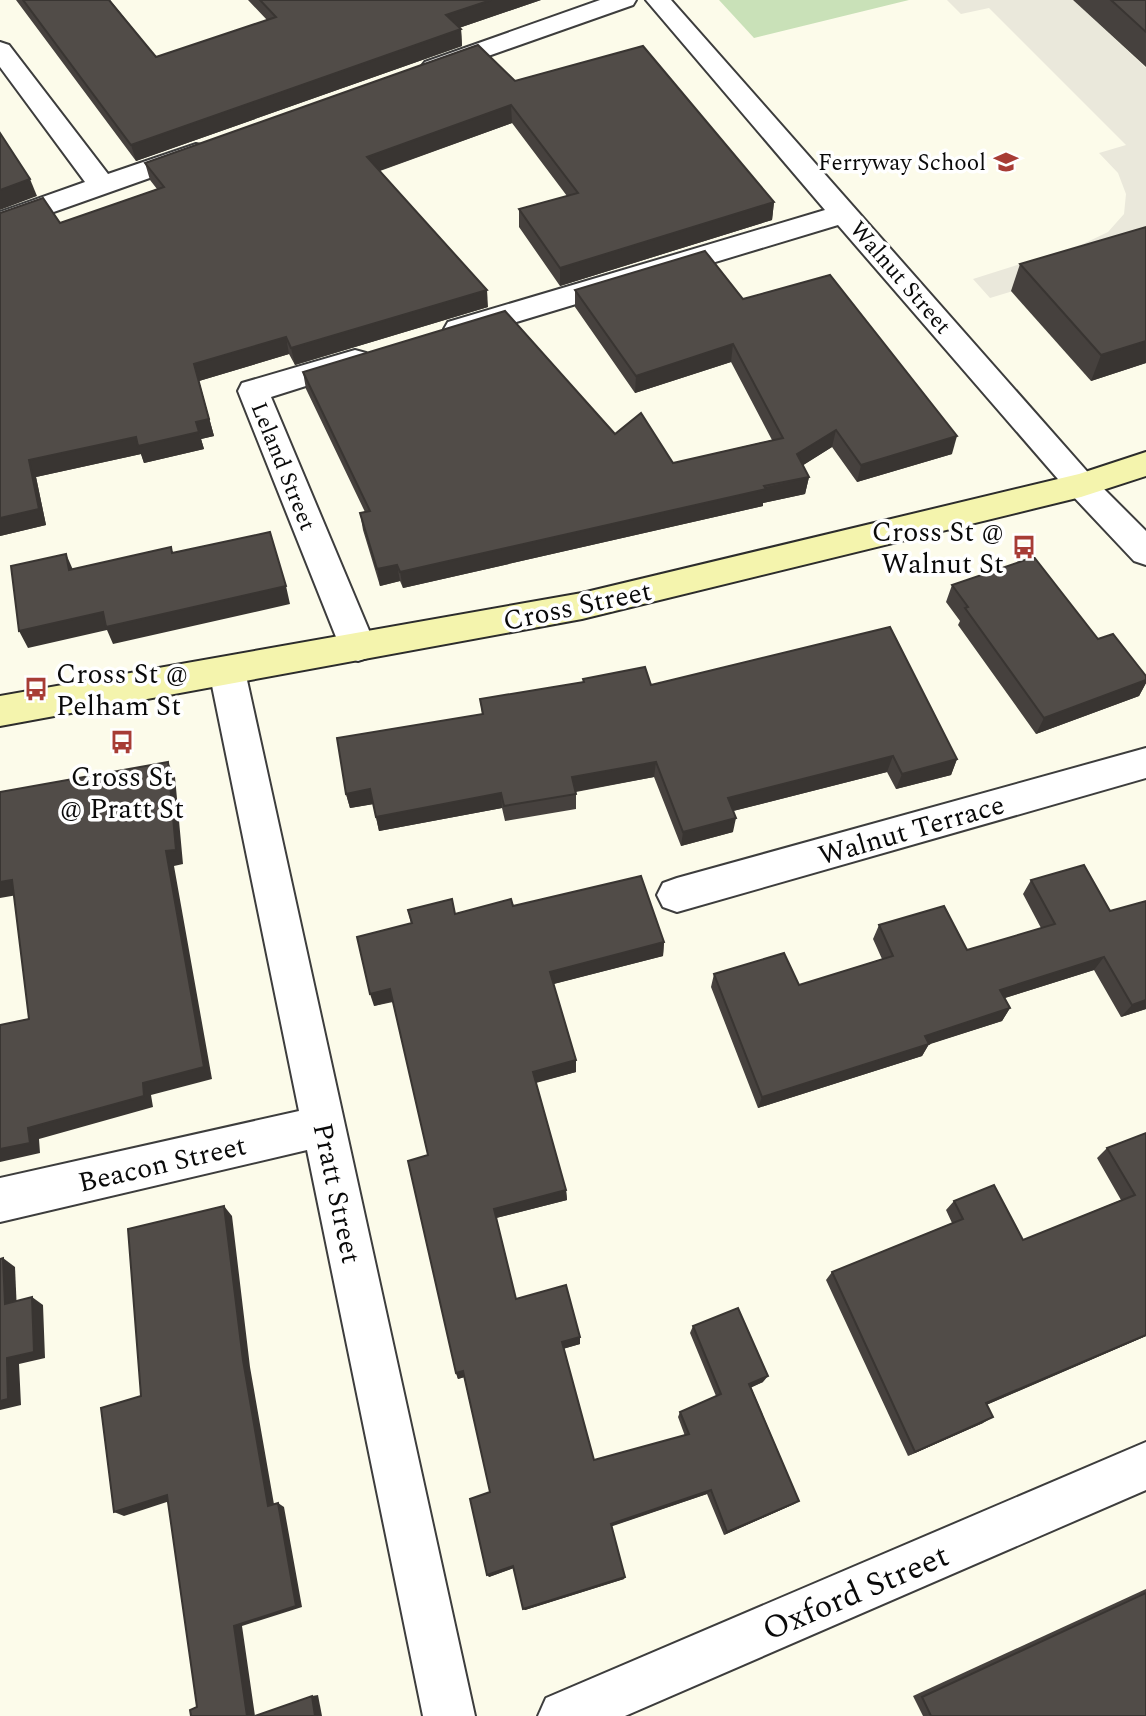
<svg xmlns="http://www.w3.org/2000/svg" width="1146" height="1716" font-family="Spectral,serif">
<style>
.green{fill:#c9e1b8}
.plaza{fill:#eae8db}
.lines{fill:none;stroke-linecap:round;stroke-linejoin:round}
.street-casing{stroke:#3d3d3d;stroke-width:4}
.secondary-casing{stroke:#2c2c2c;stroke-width:4}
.street{fill:#fff;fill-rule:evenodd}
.secondary{fill:#f4f4ad;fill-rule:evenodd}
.wall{fill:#46413e}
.shaded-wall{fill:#393532}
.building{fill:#514c48;stroke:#393532;stroke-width:2}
.labels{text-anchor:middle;stroke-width:7;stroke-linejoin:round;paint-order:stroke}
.far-poi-label{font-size:23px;fill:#0a0a0a;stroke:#fff;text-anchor:end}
.far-street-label{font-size:23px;fill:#0a0a0a;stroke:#fff}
.poi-label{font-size:28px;fill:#0a0a0a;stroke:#fff;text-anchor:end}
.street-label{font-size:28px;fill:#0a0a0a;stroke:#fff}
.near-street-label{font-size:33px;fill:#0a0a0a;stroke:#fff}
</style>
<rect width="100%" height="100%" fill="#fcfbea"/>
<polygon class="green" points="719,0 909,0 754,38"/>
<polygon class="plaza" points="947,0 1073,0 1146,68 1146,251 990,298 973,279 1083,244 1108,232 1124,214 1126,194 1118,173 1099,153 1126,145 989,8 961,14"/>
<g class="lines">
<g class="street-casing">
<g id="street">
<polygon points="600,0 636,0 633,5 443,72 434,75 425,72 421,67 425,62"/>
<polygon points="646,0 671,0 1092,477 1146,531 1146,565 1134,561 1070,493 838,225 470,336 459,339 448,336 444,329 448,322 825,210"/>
<polygon points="0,42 9,45 108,174 196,144 206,146 210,152 206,158 0,231 0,212 85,182 0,67"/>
<polygon points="355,350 366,353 370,360 366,367 271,397 376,647 370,657 358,661 346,657 340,647 238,391 242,383"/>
<polygon points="227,657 240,661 245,671 475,1716 423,1716 307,1150 0,1222 0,1178 299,1111 209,671 214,661"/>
<polygon points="1146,748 1146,778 677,912 663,907 657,895 663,883 677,878"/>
<polygon points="1146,1442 1146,1490 625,1716 538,1716 546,1698"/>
</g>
</g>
<g class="secondary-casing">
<polygon id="secondary" points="1146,452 1146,476 1081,497 582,619 0,726 0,696 582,593 1079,474"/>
</g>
<use href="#street" class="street"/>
<use href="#secondary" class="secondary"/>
</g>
<g class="wall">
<polygon points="16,0 110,0 156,57 267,20 248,0 541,0 459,28 461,29 462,46 136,161"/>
<polygon points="1073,0 1146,0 1146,67"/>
<polygon points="515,81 774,202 772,220 560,286 519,227 519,209 567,196 512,123 380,171 488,307 295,365 289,354 199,381 214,436 201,439 204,449 144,463 141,454 36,477 46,525 0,536 0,213 60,223 157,189 150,180 145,163"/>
<polygon points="1020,264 1146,363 1091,381 1011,291"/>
<polygon points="575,290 743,299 952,454 857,482 832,447 803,465 809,477 805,494 763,503 763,506 403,588 400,581 380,586 363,530 360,513 365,512 306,389 303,372 615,434 673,463 772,440 731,362 635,393 575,307"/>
<polygon points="952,585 1098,639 1146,676 1146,683 1139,696 1036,734 958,625 960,621 946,602"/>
<polygon points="583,679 651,685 957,759 951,775 896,789 887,772 733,811 733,832 681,846 654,777 576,792 576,809 505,821 502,808 379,831 373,804 350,808 346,794 482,714 480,699 583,683"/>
<polygon points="1031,880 1110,911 1146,901 1146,1009 1121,1017 1094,970 1005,998 1010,1008 1002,1021 929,1044 922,1056 758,1108 711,987 714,974 799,985 882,959 873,939 879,925 967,950 1041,928 1023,894"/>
<polygon points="513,906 664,942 663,956 553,984 576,1060 576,1072 536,1083 566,1190 567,1200 496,1218 516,1299 580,1337 580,1344 563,1349 594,1460 685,1436 678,1417 680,1412 716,1396 690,1333 693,1326 763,1382 751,1387 799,1501 794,1504 724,1535 707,1494 611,1526 624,1579 525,1610 513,1568 489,1577 490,1492 464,1377 458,1379 456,1373 428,1155 393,1002 374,1006 411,924 408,910 455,914"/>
<polygon points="1146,1133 1146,1336 986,1405 983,1423 908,1456 826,1280 832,1272 952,1223 946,1210 954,1201 1023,1240 1121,1200 1097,1158 1107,1148"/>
<polygon points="1146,1589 1146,1716 923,1716 913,1696"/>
</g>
<g class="shaded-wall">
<polygon points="491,0 541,0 447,32 446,15"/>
<polygon points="461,29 462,46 136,161 131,145"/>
<polygon points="511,105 512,123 370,174 367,157"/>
<polygon points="30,179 37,196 0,210 0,190"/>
<polygon points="774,202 772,220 560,286 560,268"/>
<polygon points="487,290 488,307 295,365 291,348"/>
<polygon points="286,337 289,354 199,381 214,436 201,439 196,422 194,364"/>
<polygon points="1146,341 1146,363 1091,381 1101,355"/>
<polygon points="733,344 731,362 635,393 636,376"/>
<polygon points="836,430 832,447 794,471 797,454"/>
<polygon points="199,432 204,449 144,463 141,454 36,477 46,525 0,536 0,518 29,460 136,437"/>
<polygon points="957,436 952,454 857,482 861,465"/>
<polygon points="809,477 805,494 763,503 763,506 403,588 400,572"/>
<polygon points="66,554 74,572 69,570"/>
<polygon points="397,565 400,581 380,586 377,569"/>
<polygon points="286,586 290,604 113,644 107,630 28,648 19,631 103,612"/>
<polygon points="1146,680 1146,683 1139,696 1036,734 1044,718"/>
<polygon points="893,756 887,772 725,813 728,798"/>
<polygon points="957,759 951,775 896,789 902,774"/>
<polygon points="168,762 175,777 183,864 174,866 212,1079 151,1095 153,1107 39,1139 40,1153 0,1162 0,1149 28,1128 143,1083"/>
<polygon points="656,762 654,777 572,792 572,777"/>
<polygon points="370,789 374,804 350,808 346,794"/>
<polygon points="501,793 502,808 379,831 376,817"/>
<polygon points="736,818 733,832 681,846 683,832"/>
<polygon points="12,880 23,894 0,898 0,882"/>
<polygon points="664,942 663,956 550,985 550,972"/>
<polygon points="1104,957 1094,970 992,1002 1000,990"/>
<polygon points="390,989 393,1001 374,1006 370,994"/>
<polygon points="1146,1000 1146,1009 1121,1017 1132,1005"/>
<polygon points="1010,1008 1002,1021 918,1048 925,1036"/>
<polygon points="929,1044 922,1056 758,1108 762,1097"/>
<polygon points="576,1060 576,1072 534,1083 533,1072"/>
<polygon points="566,1190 567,1200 496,1218 494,1209"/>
<polygon points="224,1206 232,1216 250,1367 275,1510 268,1506 243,1360"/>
<polygon points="3,1258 15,1267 17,1312 5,1304"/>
<polygon points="32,1297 43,1305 45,1358 19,1364 21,1405 0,1410 0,1401 7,1358"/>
<polygon points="1146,1335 1146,1336 977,1409 986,1403"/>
<polygon points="580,1337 580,1344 562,1349 562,1342"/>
<polygon points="463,1371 465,1377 458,1379 456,1373"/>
<polygon points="768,1376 763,1382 746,1390 749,1384"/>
<polygon points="993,1417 983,1423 908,1456 915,1452"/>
<polygon points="711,1490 707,1494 610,1527 611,1524"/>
<polygon points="167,1495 176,1499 124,1516 114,1512"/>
<polygon points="799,1501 794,1504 724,1535 727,1532"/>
<polygon points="278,1503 284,1507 302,1607 242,1626 255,1716 247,1716 234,1626"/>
<polygon points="513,1566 514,1568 489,1577 487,1575"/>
<polygon points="625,1577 624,1579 525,1610 523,1609"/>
<polygon points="318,1695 322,1716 315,1716 312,1696"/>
</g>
<g class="building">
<polygon points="23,0 109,0 156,57 276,17 260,0 491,0 446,15 461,29 131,145"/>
<polygon points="1111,0 1146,0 1146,32"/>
<polygon points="478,45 515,81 643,46 774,202 560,268 519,209 578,193 511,105 367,157 487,290 291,348 286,337 194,364 209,419 196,422 199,432 138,446 136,437 29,460 39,509 0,518 0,213 43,198 60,223 164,187 145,163"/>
<polygon points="0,133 30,179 0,190"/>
<polygon points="1146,227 1146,341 1101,355 1020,264"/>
<polygon points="705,251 743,299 830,275 957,436 861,465 836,430 797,454 809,477 764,486 766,489 400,572 397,565 377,569 360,513 370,511 303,372 505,311 615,434 641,413 673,463 783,438 733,344 636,376 575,290"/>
<polygon points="270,532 286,586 106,627 103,612 19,631 11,566 66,554 69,570 171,547 172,553"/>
<polygon points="1034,557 1098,639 1113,634 1146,676 1146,680 1044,718 965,608 968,607 952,585"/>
<polygon points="890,627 957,759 902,774 893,756 728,798 736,818 683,832 656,762 572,777 576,794 504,806 501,793 376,817 370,789 346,794 337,738 483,714 480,699 584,682 583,679 645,667 651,685"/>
<polygon points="168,762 176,850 166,851 204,1067 143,1083 144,1096 28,1128 30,1143 0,1149 0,1025 29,1019 12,880 0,882 0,792"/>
<polygon points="1084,865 1110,911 1146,901 1146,1000 1132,1005 1104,957 1000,990 1010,1008 925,1036 929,1044 762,1097 714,974 784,953 799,985 893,956 879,925 944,906 967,950 1055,924 1031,880"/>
<polygon points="641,876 664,942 550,972 576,1060 533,1072 566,1190 494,1209 516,1299 566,1285 580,1337 562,1342 594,1460 689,1434 680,1412 721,1394 693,1326 738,1308 768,1376 749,1384 799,1501 727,1532 711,1490 611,1524 625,1577 523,1609 513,1566 487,1575 470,1499 490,1492 463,1371 456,1373 408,1161 428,1155 390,989 370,994 357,937 412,923 408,910 452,899 455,914 511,899 513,906"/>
<polygon points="1146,1133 1146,1335 986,1403 993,1417 915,1452 832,1272 963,1219 954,1201 994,1185 1023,1240 1135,1195 1107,1148"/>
<polygon points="224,1206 243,1360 268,1506 278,1503 296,1606 234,1626 247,1716 191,1716 190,1710 197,1707 167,1495 114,1512 101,1408 141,1396 128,1229"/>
<polygon points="3,1258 5,1304 32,1297 34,1352 7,1358 8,1399 0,1401 0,1259"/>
<polygon points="1146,1593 1146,1716 931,1716 922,1697"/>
<polygon points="312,1696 315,1716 255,1716"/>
</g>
<defs>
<g id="school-bare" transform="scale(1.89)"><path d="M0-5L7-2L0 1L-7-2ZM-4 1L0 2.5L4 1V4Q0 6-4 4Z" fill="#a73c35" stroke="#fff" stroke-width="2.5" paint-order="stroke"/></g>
<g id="bus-bare" transform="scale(1.89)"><path d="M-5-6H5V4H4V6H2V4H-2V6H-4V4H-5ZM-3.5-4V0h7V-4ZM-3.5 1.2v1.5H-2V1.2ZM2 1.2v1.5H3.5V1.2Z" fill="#a73c35" stroke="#fff" stroke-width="2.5" paint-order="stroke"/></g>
</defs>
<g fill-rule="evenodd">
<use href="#school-bare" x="1006" y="162"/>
<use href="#bus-bare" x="1024" y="547"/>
<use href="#bus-bare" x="36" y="689"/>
<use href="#bus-bare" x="122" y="742"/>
</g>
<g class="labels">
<g class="far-poi-label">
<text x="986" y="170">Ferryway School</text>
</g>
<g class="far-street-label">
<text transform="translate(901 277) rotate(49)" y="8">Walnut Street</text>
<text transform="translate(284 466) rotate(68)" y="8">Leland Street</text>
</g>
<g class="poi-label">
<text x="1004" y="541">Cross St @<tspan x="1004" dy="32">Walnut St</tspan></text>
<text x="56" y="683" text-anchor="start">Cross St @<tspan x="56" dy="32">Pelham St</tspan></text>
<text x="122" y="786" text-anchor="middle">Cross St<tspan x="122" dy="32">@ Pratt St</tspan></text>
</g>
<g class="street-label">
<text transform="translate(577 605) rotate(-12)" y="10">Cross Street</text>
<text transform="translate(911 829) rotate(-16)" y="10">Walnut Terrace</text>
<text transform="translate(162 1163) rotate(-13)" y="10">Beacon Street</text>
<text transform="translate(338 1193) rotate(78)" y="10">Pratt Street</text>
</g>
<g class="near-street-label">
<text transform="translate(855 1591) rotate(-23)" y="12">Oxford Street</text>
</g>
</g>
</svg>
